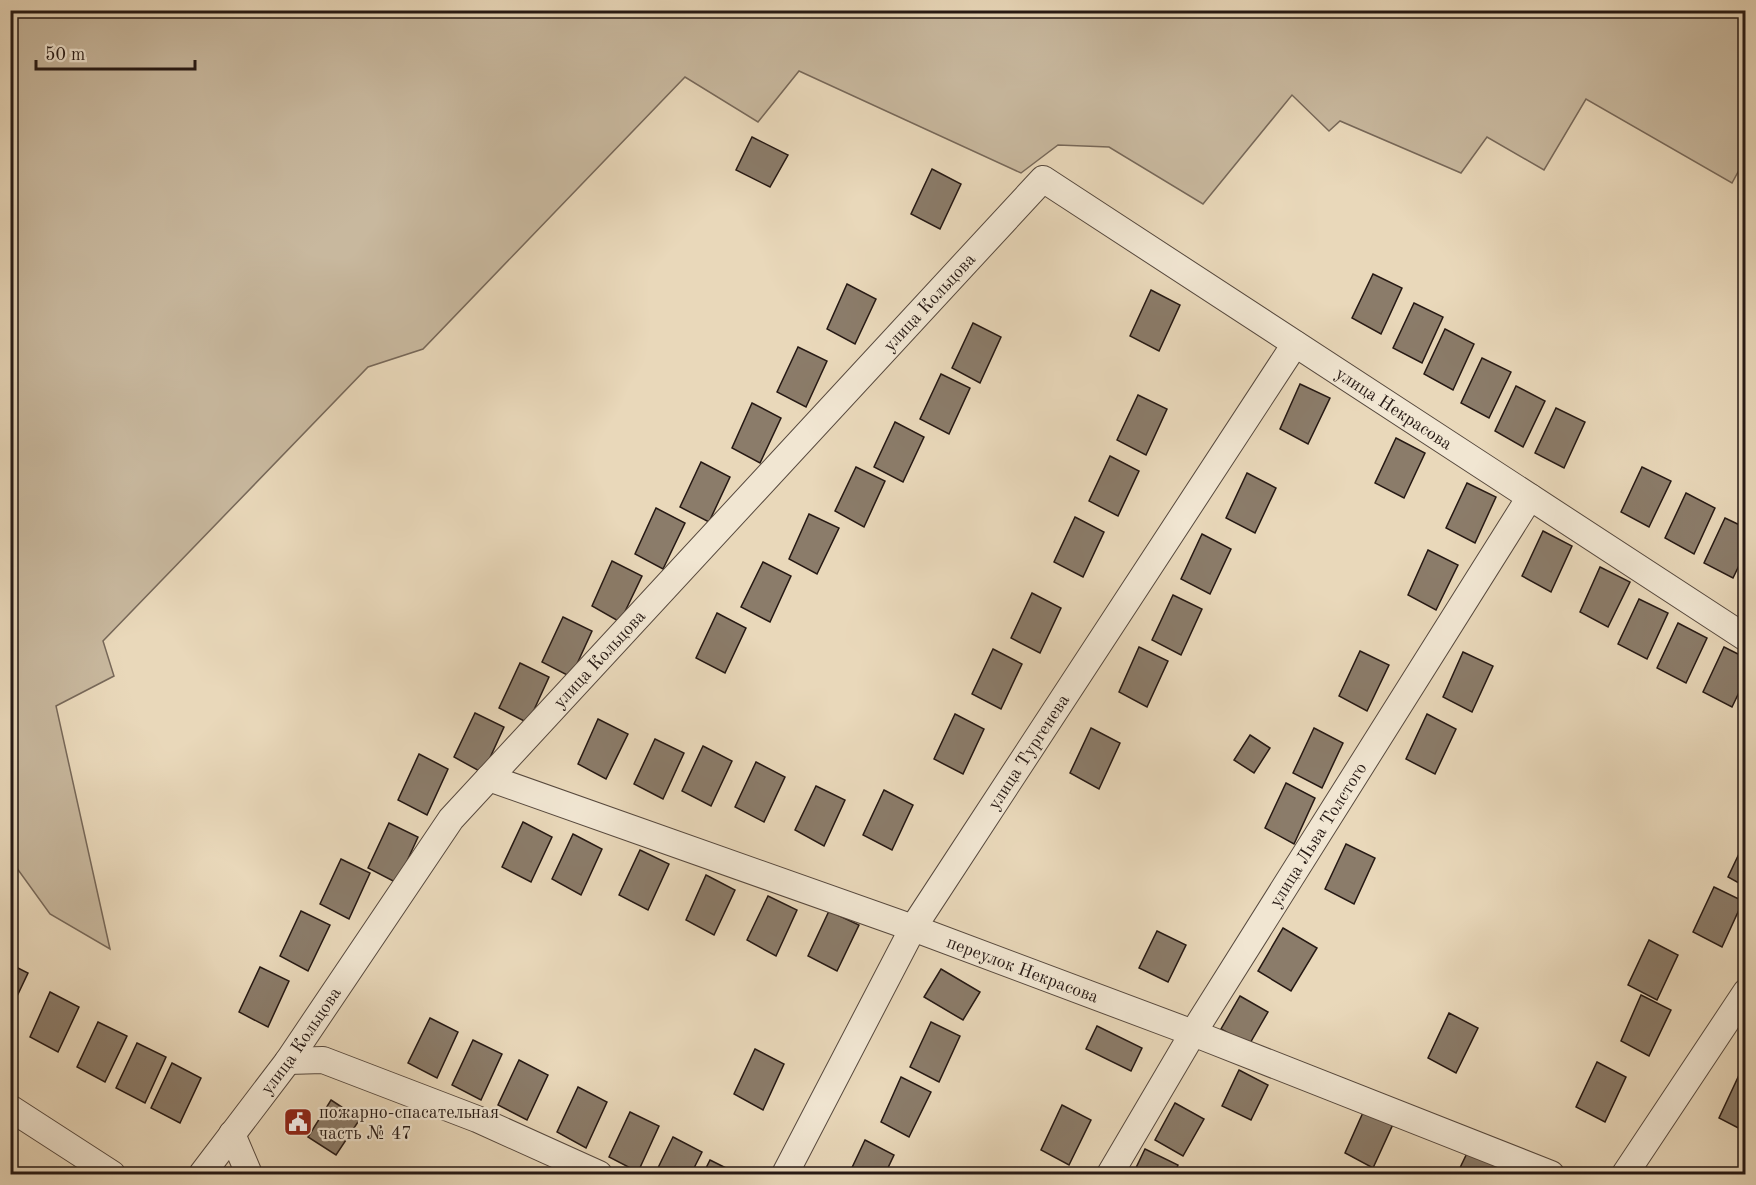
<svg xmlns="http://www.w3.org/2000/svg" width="1756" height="1185" font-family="'Old Standard TT',serif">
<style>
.green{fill:#c8b89e;stroke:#776859;stroke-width:1.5}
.building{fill:#8b7c6a;stroke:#261914;stroke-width:1.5}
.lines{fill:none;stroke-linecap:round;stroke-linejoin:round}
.minor-casing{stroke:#57493e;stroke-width:28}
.minor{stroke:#f1e6d2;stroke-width:26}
.labels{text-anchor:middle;stroke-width:4.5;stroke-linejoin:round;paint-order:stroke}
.street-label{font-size:18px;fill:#261914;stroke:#f1e6d2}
.poi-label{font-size:18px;fill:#261914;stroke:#f1e6d2;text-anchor:start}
</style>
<rect width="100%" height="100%" fill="#e9d8ba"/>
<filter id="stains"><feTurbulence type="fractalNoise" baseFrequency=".00333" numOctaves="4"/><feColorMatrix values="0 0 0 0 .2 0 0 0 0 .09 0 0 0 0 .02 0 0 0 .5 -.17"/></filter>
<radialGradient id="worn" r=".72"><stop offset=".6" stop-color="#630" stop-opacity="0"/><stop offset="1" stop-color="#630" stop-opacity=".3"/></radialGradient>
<polygon class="green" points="10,11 1745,11 1745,159 1732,183 1586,99 1544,170 1487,137 1461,173 1340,121 1329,131 1292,95 1203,204 1109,147 1058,145 1021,173 799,71 758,122 685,77 423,349 368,367 103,641 114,676 56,706 110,949 50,914 11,860"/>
<g class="building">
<polygon points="752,137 788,155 770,187 736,170"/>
<polygon points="932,169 961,184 940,229 911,214"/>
<polygon points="1373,274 1402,288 1381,334 1352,318"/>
<polygon points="847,284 876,299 855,344 827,329"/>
<polygon points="1151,290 1180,305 1159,351 1130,336"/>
<polygon points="1414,303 1443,317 1422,363 1393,348"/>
<polygon points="973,323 1001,337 980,383 952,368"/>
<polygon points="1445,329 1474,344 1453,390 1424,374"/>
<polygon points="798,347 827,361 806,407 777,392"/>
<polygon points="1482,358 1511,372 1489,418 1461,403"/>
<polygon points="941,374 970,388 949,434 920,419"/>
<polygon points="1300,384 1330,398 1308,444 1280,429"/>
<polygon points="1516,386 1545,401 1523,447 1495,431"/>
<polygon points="1138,395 1167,409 1146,455 1117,440"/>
<polygon points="752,403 781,418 760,463 732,448"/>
<polygon points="1556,408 1585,422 1564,468 1535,453"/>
<polygon points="895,422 924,437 903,482 874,467"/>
<polygon points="1396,438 1425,453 1404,498 1375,483"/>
<polygon points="1110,456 1139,471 1118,516 1089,501"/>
<polygon points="701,462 730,477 709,522 680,507"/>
<polygon points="856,467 885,481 864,527 835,511"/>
<polygon points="1642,467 1671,481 1649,527 1621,512"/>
<polygon points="1247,473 1276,488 1255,533 1226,518"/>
<polygon points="1467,483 1496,497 1475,543 1446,528"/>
<polygon points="1686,493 1715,508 1694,554 1665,538"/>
<polygon points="656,508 685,523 663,569 635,554"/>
<polygon points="809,514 839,528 817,574 789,559"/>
<polygon points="1075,517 1104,532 1083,577 1054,562"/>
<polygon points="1725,518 1746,528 1746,551 1733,578 1704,563"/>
<polygon points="1543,531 1572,546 1551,592 1522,576"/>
<polygon points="1202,534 1231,549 1210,594 1181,579"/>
<polygon points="1428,550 1458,565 1436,610 1408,595"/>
<polygon points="612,561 642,576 620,622 592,606"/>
<polygon points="763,562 791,576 770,622 741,607"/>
<polygon points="1600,567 1630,582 1608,627 1580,612"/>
<polygon points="1032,593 1061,608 1040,653 1011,638"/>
<polygon points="1173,595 1202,609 1181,655 1152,640"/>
<polygon points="1639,599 1668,613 1647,659 1618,644"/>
<polygon points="717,613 746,628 725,673 696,658"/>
<polygon points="563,617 592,631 571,677 542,662"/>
<polygon points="1678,623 1707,638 1686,683 1657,668"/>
<polygon points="1139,647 1168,661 1147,707 1119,692"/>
<polygon points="1724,647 1746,658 1746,678 1732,707 1703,692"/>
<polygon points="993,649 1022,664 1001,709 972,694"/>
<polygon points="1360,651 1389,665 1367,711 1339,696"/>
<polygon points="1463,652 1493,666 1472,712 1443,697"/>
<polygon points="520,663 549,677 528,723 499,708"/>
<polygon points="475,713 504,727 483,773 454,757"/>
<polygon points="955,714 984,729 963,774 934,759"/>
<polygon points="1427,714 1456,729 1435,774 1406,759"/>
<polygon points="598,719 628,734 606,779 578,764"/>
<polygon points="1091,728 1120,743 1099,789 1070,773"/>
<polygon points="1314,728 1343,743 1322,788 1293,773"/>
<polygon points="1250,735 1270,748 1254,773 1234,760"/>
<polygon points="655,739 684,753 663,799 634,784"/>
<polygon points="703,746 732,761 711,806 682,791"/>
<polygon points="419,754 448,769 427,815 398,800"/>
<polygon points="756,762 785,777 764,822 735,807"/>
<polygon points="1286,783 1315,798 1294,844 1265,828"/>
<polygon points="816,786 845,800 824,846 795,830"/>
<polygon points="884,790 913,805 892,850 863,835"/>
<polygon points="523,822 552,837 531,882 502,867"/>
<polygon points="389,823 418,837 397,883 368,868"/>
<polygon points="573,834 602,849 581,895 552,879"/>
<polygon points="1746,839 1746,887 1728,877"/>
<polygon points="1346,844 1375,858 1354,904 1325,889"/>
<polygon points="640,850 669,864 648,910 619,895"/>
<polygon points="341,859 370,873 349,919 320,904"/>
<polygon points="706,875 735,890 714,935 686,920"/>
<polygon points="1714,887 1743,901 1722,947 1693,932"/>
<polygon points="768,896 797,910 776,956 747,940"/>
<polygon points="301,911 330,925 308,971 280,956"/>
<polygon points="829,911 859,925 837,971 808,956"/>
<polygon points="1283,928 1317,948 1291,991 1258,971"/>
<polygon points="1157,931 1186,945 1168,982 1139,968"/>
<polygon points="1649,940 1678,955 1657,1000 1628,985"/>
<polygon points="10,964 28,973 10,1011"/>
<polygon points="260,967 289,981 268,1027 239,1012"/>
<polygon points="941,969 980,992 963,1020 924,997"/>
<polygon points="50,992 79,1007 58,1052 30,1037"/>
<polygon points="1641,995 1671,1010 1649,1056 1621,1041"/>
<polygon points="1240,996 1268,1012 1249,1045 1221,1029"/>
<polygon points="1449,1013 1478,1028 1456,1073 1428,1058"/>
<polygon points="430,1018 458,1032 437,1078 408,1063"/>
<polygon points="98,1022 127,1036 105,1082 77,1067"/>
<polygon points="931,1022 960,1036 939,1082 910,1067"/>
<polygon points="1097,1026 1142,1048 1131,1071 1086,1049"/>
<polygon points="473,1040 502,1054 481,1100 452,1085"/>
<polygon points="137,1043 166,1057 145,1103 116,1088"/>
<polygon points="755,1049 784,1064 763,1110 734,1094"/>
<polygon points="519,1060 548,1075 527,1120 498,1105"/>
<polygon points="1597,1062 1626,1077 1605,1122 1576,1107"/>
<polygon points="172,1063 201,1078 180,1123 151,1108"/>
<polygon points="1239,1070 1268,1085 1251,1120 1222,1106"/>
<polygon points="1740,1073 1746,1076 1746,1132 1719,1118"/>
<polygon points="901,1077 931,1092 909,1137 881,1122"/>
<polygon points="578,1087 607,1102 586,1148 557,1132"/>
<polygon points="331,1100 360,1119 336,1155 308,1137"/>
<polygon points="1175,1103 1204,1119 1183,1156 1155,1140"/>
<polygon points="1062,1105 1091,1120 1069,1165 1041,1150"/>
<polygon points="1365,1108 1394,1122 1373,1168 1345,1153"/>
<polygon points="630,1112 659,1126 638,1172 609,1157"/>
<polygon points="673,1137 702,1152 691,1174 655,1174"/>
<polygon points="865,1140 894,1155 885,1174 849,1174"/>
<polygon points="1470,1147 1499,1161 1493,1174 1457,1174"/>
<polygon points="1145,1149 1178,1165 1174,1174 1133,1174"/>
<polygon points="710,1160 738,1174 703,1174"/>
</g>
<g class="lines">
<g class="minor-casing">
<g id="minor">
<path id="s1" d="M489,778L913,928L1193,1033L1551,1174"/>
<polyline points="288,1061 323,1060 477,1119 599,1174"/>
<polyline points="10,1108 112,1174"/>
<polyline points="232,1134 249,1174"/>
<path id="s2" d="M202,1174L288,1061L451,819L1043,179L1746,638"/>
<path id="s3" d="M785,1174L913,928L1295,344"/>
<path id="s4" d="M1110,1174L1193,1033L1530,497"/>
<polyline points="1625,1174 1746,992"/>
</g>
</g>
<use href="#minor" class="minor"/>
</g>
<defs>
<g id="civic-square" transform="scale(1.5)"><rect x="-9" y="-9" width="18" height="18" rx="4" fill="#8f2418" stroke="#f1e6d2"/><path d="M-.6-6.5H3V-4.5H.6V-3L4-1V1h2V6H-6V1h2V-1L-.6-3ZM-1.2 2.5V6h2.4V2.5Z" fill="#fff"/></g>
</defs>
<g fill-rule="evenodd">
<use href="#civic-square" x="298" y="1122"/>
</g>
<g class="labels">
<g class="street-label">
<text dy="6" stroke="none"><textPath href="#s2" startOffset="1138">улица Кольцова</textPath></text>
<text dy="6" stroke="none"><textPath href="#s2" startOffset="1725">улица Некрасова</textPath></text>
<text dy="6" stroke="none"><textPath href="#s2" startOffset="652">улица Кольцова</textPath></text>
<text dy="6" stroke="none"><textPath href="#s3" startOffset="488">улица Тургенева</textPath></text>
<text dy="6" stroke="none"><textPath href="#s4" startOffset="398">улица Льва Толстого</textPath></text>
<text dy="6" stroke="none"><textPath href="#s1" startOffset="567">переулок Некрасова</textPath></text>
<text dy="6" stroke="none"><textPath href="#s2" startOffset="166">улица Кольцова</textPath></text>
</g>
<g class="poi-label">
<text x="319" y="1118">пожарно-спасательная<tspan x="319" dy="21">часть № 47</tspan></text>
</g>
</g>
<rect width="1756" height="1185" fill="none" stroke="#e9d8ba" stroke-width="36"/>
<rect x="12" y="12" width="1732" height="1161" fill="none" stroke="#261914" stroke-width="3"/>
<rect x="18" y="18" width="1720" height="1149" fill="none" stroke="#261914" stroke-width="1.5"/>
<path d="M36 60v9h159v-9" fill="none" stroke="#261914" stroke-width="3"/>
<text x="45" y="60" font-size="18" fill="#261914" stroke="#f1e6d2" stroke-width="4.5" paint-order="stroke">50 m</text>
<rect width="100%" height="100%" filter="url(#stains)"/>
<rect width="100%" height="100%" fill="url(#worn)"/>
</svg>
